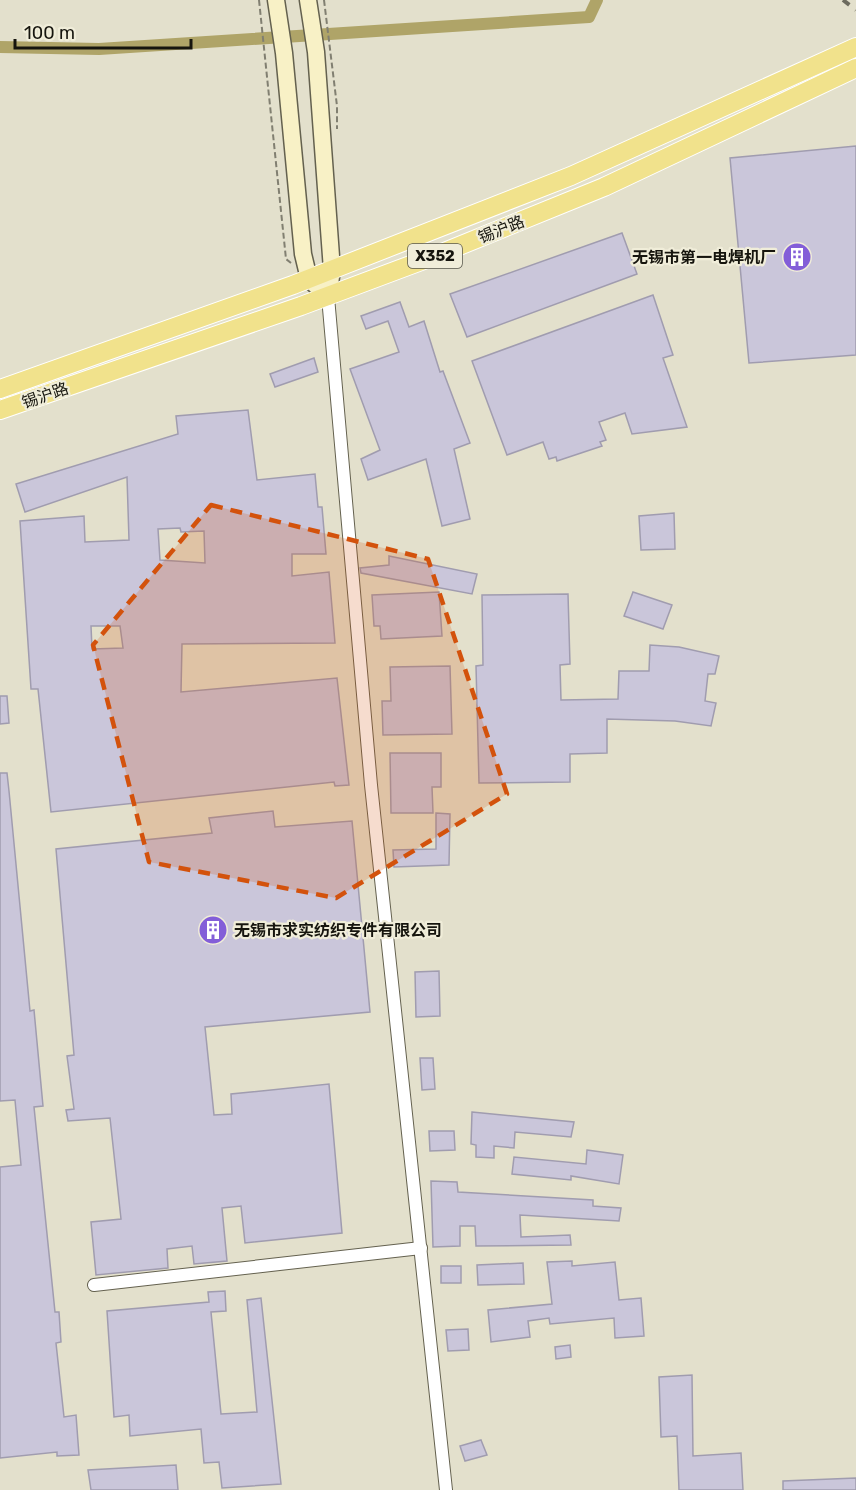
<svg xmlns="http://www.w3.org/2000/svg" width="856" height="1490" font-family="Rubik,'Noto Sans SC',sans-serif">
<style>
.lines{fill:none;stroke-linecap:round;stroke-linejoin:round}
.canal{stroke:#afa468;stroke-width:12}
.building{fill:#cac6da;stroke:#a09caf;stroke-width:1.5;fill-rule:evenodd}
.minor-casing{stroke:#64614f;stroke-width:14}
.secondary-casing{stroke:#64614f;stroke-width:19}
.primary-casing{stroke:#fff;stroke-width:20}
.path{stroke:#817f71;stroke-width:2;stroke-dasharray:6 3;stroke-linecap:butt}
.minor{stroke:#fff;stroke-width:12}
.secondary{stroke:#f8f1c6;stroke-width:16}
.primary{stroke:#f1e28c;stroke-width:18}
.rail{stroke:#6d6b5e;stroke-width:4;stroke-dasharray:8 8;stroke-linecap:butt}
.marked{fill:#d3520c;fill-opacity:0.2;stroke:#d3520c;stroke-width:4.5;stroke-dasharray:12 8;stroke-linejoin:round}
.labels{text-anchor:middle;stroke-width:4.5;stroke-linejoin:round;paint-order:stroke}
.shield{fill:#f0edd9;stroke:#57564b;stroke-width:1.5}
.shield-label{font-size:15px;font-weight:bold;fill:#16150e}
.street-label{font-size:16px;fill:#16150e;stroke:#f0edd9}
.poi-label{font-size:16px;font-weight:bold;fill:#16150e;stroke:#f0edd9;text-anchor:end}
</style>
<rect width="100%" height="100%" fill="#e3e0cc"/>
<g class="lines">
<polyline class="canal" points="0,47 99,49 589,17 597,0"/>
</g>
<g class="building">
<polygon points="856,146 856,355 749,363 730,158"/>
<polygon points="622,233 637,274 467,337 450,294"/>
<polygon points="653,295 673,355 663,358 687,427 632,434 625,413 599,422 606,440 600,442 602,446 557,461 556,457 549,459 543,442 507,455 472,361"/>
<polygon points="400,302 409,327 424,321 440,372 443,371 470,443 454,449 470,519 442,526 426,459 368,480 361,459 380,450 350,369 399,352 388,321 366,329 361,316"/>
<polygon points="314,358 318,372 275,387 270,374"/>
<path d="M248,410L257,480L315,474L318,507H322L326,554H292V576L329,572L335,643L182,644L181,692L337,678L349,785L335,786L334,782L51,812L38,689H31L20,521L84,516L85,542L129,540L127,477L25,512L16,484L178,434L176,416ZM180,528L181,532L204,531L205,563L160,560L158,529ZM91,626H120L123,648L92,649Z"/>
<polygon points="674,513 675,549 641,550 639,516"/>
<polygon points="389,556 477,574 472,594 361,573 360,568 389,565"/>
<polygon points="439,592 442,636 381,639 380,626 374,626 372,595"/>
<polygon points="633,592 672,605 663,629 624,616"/>
<polygon points="568,594 570,664 560,665 561,700 618,699 619,671 649,671 650,645 679,647 719,656 715,674 708,674 705,701 716,703 711,726 675,721 607,719 607,753 570,754 570,782 479,783 476,666 483,665 482,595"/>
<polygon points="450,666 452,734 383,735 382,701 391,701 390,667"/>
<polygon points="0,696 7,696 9,723 0,724"/>
<polygon points="390,753 441,753 441,787 432,787 433,813 391,813"/>
<polygon points="0,773 7,773 9,791 30,1011 34,1010 43,1106 34,1107 55,1312 59,1312 61,1342 56,1343 64,1417 76,1415 79,1455 57,1456 57,1452 0,1458 0,1167 21,1165 15,1100 0,1101"/>
<polygon points="273,811 275,827 352,821 370,1012 205,1027 214,1115 232,1114 231,1094 329,1084 342,1233 245,1243 241,1206 222,1208 227,1261 194,1264 192,1246 167,1249 168,1268 96,1275 91,1222 121,1219 110,1118 68,1121 66,1110 74,1109 67,1056 74,1055 56,849 212,833 209,818"/>
<polygon points="436,813 450,814 449,865 394,867 393,850 436,849"/>
<polygon points="439,971 440,1016 416,1017 415,972"/>
<polygon points="420,1058 433,1058 435,1089 422,1090"/>
<polygon points="472,1112 574,1122 571,1137 515,1132 514,1148 494,1146 494,1158 476,1157 476,1145 471,1144"/>
<polygon points="429,1131 454,1131 455,1150 430,1151"/>
<polygon points="587,1150 623,1155 619,1184 571,1176 571,1180 512,1174 514,1157 586,1164"/>
<polygon points="431,1181 457,1182 458,1192 593,1200 593,1206 621,1208 619,1221 520,1215 521,1237 570,1235 571,1245 476,1246 475,1226 460,1226 460,1246 433,1247"/>
<polygon points="572,1261 572,1266 615,1262 619,1300 641,1298 644,1336 615,1338 614,1318 550,1324 549,1318 528,1321 530,1337 491,1342 488,1310 552,1304 547,1262"/>
<polygon points="523,1263 524,1284 478,1285 477,1265"/>
<rect x="441" y="1266" width="20" height="17"/>
<polygon points="225,1291 226,1311 211,1312 221,1414 257,1412 247,1300 261,1298 281,1484 222,1488 219,1462 204,1463 201,1429 130,1436 129,1415 114,1417 107,1311 209,1302 208,1292"/>
<polygon points="468,1329 469,1350 448,1351 446,1330"/>
<polygon points="570,1345 571,1357 556,1359 555,1347"/>
<polygon points="692,1375 693,1456 741,1453 743,1490 679,1490 677,1436 661,1437 659,1377"/>
<polygon points="481,1440 487,1455 465,1461 460,1446"/>
<polygon points="176,1465 178,1490 91,1490 88,1470"/>
<polygon points="856,1478 856,1490 783,1490 783,1481"/>
</g>
<g class="lines">
<g class="minor-casing">
<g id="minor">
<polyline points="328,297 371,785 446,1490"/>
<polyline points="94,1285 421,1248"/>
</g>
</g>
<g class="secondary-casing">
<g id="secondary">
<polyline points="276,0 284,53 303,254 309,279 328,297"/>
<polyline points="308,0 316,52 332,270 328,297"/>
</g>
</g>
<g class="primary-casing">
<g id="primary">
<polyline points="0,389 293,285 571,176 856,47"/>
<polyline points="0,410 301,306 432,257 604,187 856,68"/>
</g>
</g>
<g class="path">
<polyline points="259,0 286,259 291,263"/>
<polyline points="324,0 337,106 337,129"/>
</g>
<use href="#minor" class="minor"/>
<use href="#secondary" class="secondary"/>
<use href="#primary" class="primary"/>
<polyline class="rail" points="843,0 856,10"/>
</g>
<path class="marked" d="M211,505L428,559L507,794L336,898L149,862L93,645Z"/>
<defs>
<g id="building-disc" transform="scale(1.5)"><circle r="9.5" fill="#835ed8" stroke="#f0edd9"/><path d="M-4-6H4V6H1V3H-1V6H-4ZM-2.5-4.3h1.7v1.8h-1.7ZM.8-4.3h1.7v1.8H.8ZM-2.5-1h1.7V.8h-1.7ZM.8-1h1.7V.8H.8Z" fill="#fff"/></g>
</defs>
<g fill-rule="evenodd">
<use href="#building-disc" x="797" y="257"/>
<use href="#building-disc" x="213" y="930"/>
</g>
<g class="labels">
<rect class="shield" x="408" y="244" width="54" height="24" rx="4.5"/>
<g class="shield-label">
<text x="435" y="261">X352</text>
</g>
<g class="street-label">
<text transform="translate(501 229) rotate(-22)" y="6">锡沪路</text>
<text transform="translate(45 395) rotate(-19)" y="6">锡沪路</text>
</g>
<g class="poi-label">
<text x="776" y="263">无锡市第一电焊机厂</text>
<text x="234" y="936" text-anchor="start">无锡市求实纺织专件有限公司</text>
</g>
</g>
<path d="M15 39v9h176v-9" fill="none" stroke="#16150e" stroke-width="3"/>
<text x="24" y="39" font-size="18" fill="#16150e" stroke="#f0edd9" stroke-width="4.5" paint-order="stroke">100 m</text>
</svg>
